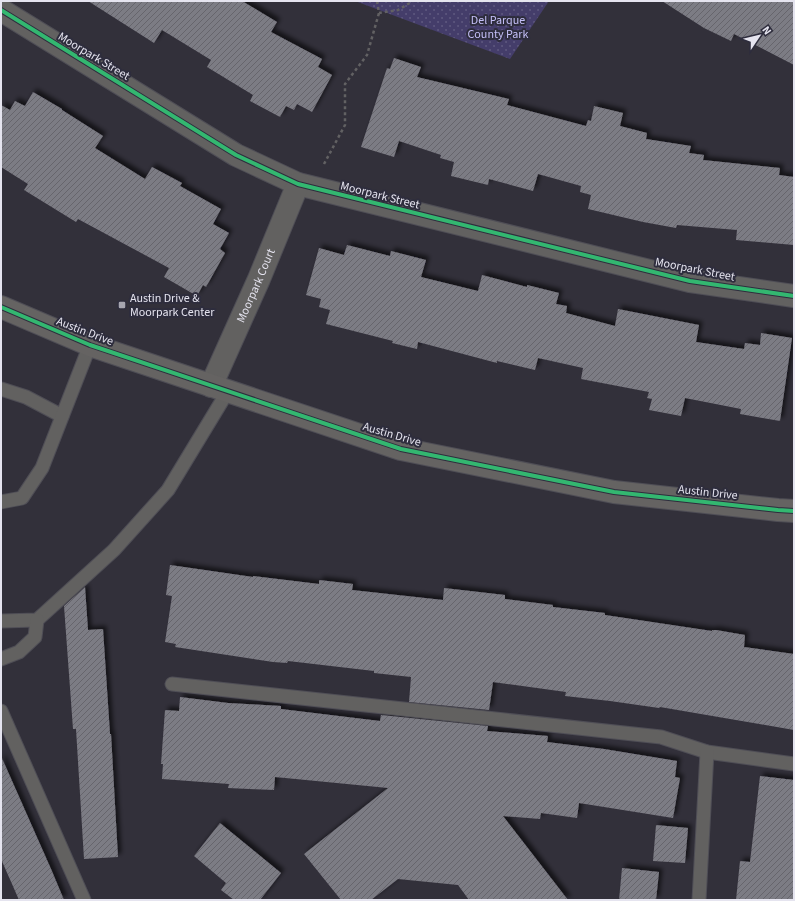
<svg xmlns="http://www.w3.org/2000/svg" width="795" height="901" font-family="'Source Sans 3',sans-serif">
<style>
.park{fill:url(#park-dots)}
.building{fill:url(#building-hatch);filter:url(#shadow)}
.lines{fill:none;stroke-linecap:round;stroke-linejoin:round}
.service-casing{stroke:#4f4e56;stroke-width:15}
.minor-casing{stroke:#4f4e56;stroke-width:24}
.secondary-casing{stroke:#4f4e56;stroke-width:24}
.path{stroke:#626163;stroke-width:2.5;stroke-dasharray:3 3;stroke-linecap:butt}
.service{stroke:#626160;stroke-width:13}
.minor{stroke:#626160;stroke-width:22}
.secondary{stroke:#656362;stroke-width:22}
.cycleway-casing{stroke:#2e2d3d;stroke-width:6}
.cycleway{stroke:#33b770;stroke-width:4}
.poi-dot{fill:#a6a5b0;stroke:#2e2d3d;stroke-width:1.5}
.labels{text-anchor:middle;stroke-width:4;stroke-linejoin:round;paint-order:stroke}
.park-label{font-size:12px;fill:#c4bff7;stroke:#2e2d3d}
.street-label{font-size:12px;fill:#e5e4ef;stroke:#2e2d3d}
.poi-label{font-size:12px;fill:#e5e4ef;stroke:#2e2d3d;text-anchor:start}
</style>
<defs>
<pattern id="park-dots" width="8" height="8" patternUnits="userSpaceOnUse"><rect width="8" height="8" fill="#443d6a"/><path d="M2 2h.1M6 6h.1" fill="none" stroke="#5f5980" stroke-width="1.8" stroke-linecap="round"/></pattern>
<pattern id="building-hatch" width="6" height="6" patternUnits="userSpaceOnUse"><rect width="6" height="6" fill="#7c7b84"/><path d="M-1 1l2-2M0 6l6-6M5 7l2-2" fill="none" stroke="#66656c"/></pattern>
<filter id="shadow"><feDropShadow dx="3.5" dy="-3.5" stdDeviation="2" flood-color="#0009"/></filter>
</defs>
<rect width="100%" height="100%" fill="#32303a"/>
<polygon class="park" points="355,1 549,1 510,59"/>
<g class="building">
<polygon points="88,1 242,1 277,22 271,32 322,59 318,67 332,75 312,112 297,104 294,110 286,106 280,117 250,101 253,95 207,67 211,60 162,30 154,43"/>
<polygon points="662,1 794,1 794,65 734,34 731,41 704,28"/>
<polygon points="394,58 421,67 417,77 509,99 507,105 586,126 588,120 591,121 594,106 623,113 620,126 647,133 646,139 691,146 689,153 704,155 703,160 780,168 779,175 794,177 794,245 736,240 737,230 677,225 676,228 643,222 588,209 591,195 580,192 581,186 538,174 533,191 489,179 488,185 451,176 454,162 440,158 441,155 399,141 394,157 361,147 387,68 390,69"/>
<polygon points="33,92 62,109 62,110 103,136 95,148 145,179 152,167 182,183 180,186 221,209 213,224 229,233 220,249 225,253 206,287 203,285 197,296 164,277 169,268 78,219 76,222 24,190 28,184 1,167 1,105 10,110 15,101 25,106"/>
<polygon points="347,245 390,256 391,251 426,260 421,277 478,291 482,275 527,287 527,285 559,293 556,304 567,306 566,313 615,326 618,309 699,325 696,342 744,349 745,343 760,345 761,333 792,338 780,421 740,414 741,409 685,398 681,416 649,410 652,399 647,398 649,392 581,379 583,368 538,358 535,370 497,361 497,363 418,342 417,349 392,343 393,341 326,324 330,310 319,307 321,299 306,295 319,248 344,255"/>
<polygon points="170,565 253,577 253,576 319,584 319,580 353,584 352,590 443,600 444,588 505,595 505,599 553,605 553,607 605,613 605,615 712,631 712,630 716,630 745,635 744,647 794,654 794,730 660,707 659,708 610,701 565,696 566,692 493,682 489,710 409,702 411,677 374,673 374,671 288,661 287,663 273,662 175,647 176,644 165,642 172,596 166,595"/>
<polygon points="85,587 88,630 103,629 110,734 111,734 118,857 84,859 76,729 73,729 64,606"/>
<polygon points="180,697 228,703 281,706 281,709 380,721 381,715 488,726 487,731 548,736 547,742 604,749 677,761 675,777 680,778 673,818 579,803 577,818 541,813 540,819 503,816 568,900 469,900 458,885 398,879 371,900 341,900 304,854 388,788 275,777 274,790 228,788 229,784 162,779 163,764 161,764 165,710 179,711"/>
<polygon points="1,756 51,869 64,900 19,900 1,859"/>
<polygon points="760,776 794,780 794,900 736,900 740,861 750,862"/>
<polygon points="220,823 281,873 260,900 234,900 221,890 226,883 194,856"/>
<polygon points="656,825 688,828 685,863 653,861"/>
<polygon points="622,868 659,872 656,900 619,900"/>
</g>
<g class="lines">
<g class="service-casing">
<g id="service">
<polyline points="1,389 26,397 62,416"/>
<polyline points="1,502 22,498 42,468 90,345"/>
<polyline points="1,621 37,620 114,550 168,490 228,391"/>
<polyline points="1,659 19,652 35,637 37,620"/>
<polyline points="172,684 661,737 707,752 794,764"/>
<polyline points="1,711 84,900"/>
<polyline points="699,900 707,752"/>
</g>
</g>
<g class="minor-casing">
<g id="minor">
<polyline points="1,10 236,155 298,184 690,281 794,296"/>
<path id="s1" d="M211,386L259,279L298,184"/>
</g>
</g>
<g class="secondary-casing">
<polyline id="secondary" points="1,307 90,345 401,449 614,492 778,510 794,511"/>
</g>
<g class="path">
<polyline points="377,1 379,13 398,10 413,1"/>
<polyline points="324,164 345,125 345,84 367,55 379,13"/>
</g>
<use href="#service" class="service"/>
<use href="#minor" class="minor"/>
<use href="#secondary" class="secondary"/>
<g class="cycleway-casing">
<g id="cycleway">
<polyline points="1,10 236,155 298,184 690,281 794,296"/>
<polyline points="1,307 90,345 401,449 614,492 778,510 794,511"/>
</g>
</g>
<use href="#cycleway" class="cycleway"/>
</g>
<rect class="poi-dot" x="118" y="301" width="8" height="8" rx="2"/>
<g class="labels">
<g class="park-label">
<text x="498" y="24">Del Parque<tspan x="498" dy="14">County Park</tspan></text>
</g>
<g class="street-label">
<text transform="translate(94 56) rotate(31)" y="4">Moorpark Street</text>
<text transform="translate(380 195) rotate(14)" y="4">Moorpark Street</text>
<text transform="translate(695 269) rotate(11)" y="4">Moorpark Street</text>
<text dy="4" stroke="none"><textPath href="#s1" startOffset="110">Moorpark Court</textPath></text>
<text transform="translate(85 331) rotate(21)" y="4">Austin Drive</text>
<text transform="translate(392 434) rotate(16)" y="4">Austin Drive</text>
<text transform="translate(708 492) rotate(6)" y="4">Austin Drive</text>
</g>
<g class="poi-label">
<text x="130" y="302">Austin Drive &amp;<tspan x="130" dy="14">Moorpark Center</tspan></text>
</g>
</g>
<rect width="795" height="901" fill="none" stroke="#e5e4ef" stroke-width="4"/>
<g transform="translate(759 36) rotate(55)" stroke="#2e2d3d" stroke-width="3" paint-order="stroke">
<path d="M0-3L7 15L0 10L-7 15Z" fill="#e5e4ef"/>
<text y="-6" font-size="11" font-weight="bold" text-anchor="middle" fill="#e5e4ef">N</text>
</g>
</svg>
